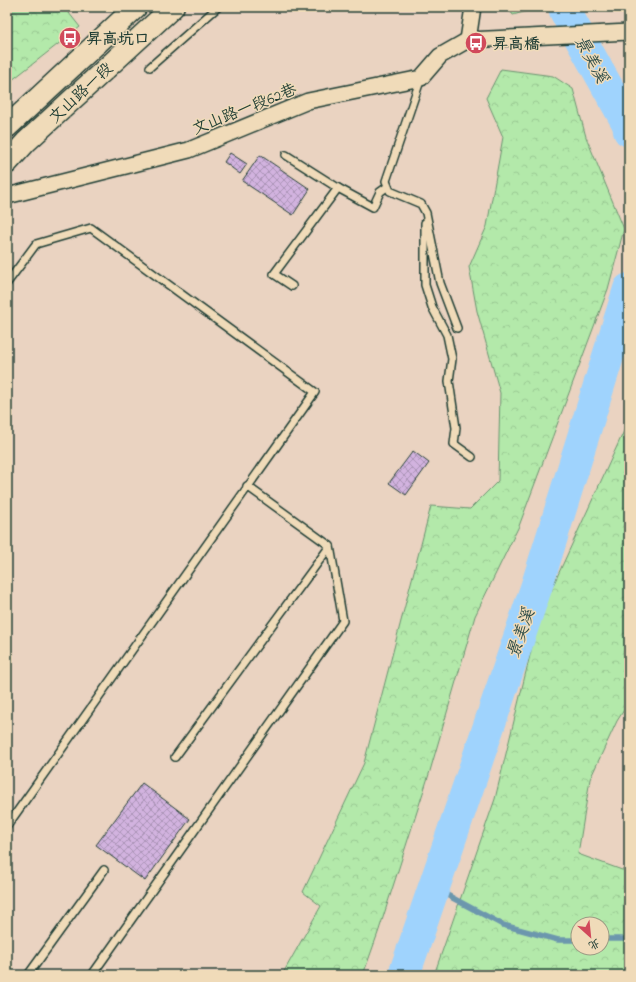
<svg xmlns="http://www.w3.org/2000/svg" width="636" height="982" font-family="'Indie Flower','LXGW WenKai TC',sans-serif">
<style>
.forest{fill:url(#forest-crowns);stroke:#69936f;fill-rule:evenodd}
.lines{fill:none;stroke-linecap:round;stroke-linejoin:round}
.stream{stroke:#6c97ad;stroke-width:5.5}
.river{stroke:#9fd3fd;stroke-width:32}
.building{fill:url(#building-cross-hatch);stroke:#1f3d34}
.lane-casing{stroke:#1f3d34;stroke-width:10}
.street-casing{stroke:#1f3d34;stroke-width:18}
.secondary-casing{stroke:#1f3d34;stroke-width:24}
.lane{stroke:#f0dbb9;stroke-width:7}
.street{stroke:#f0dbb9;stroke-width:15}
.secondary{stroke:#f0dbb9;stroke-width:21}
.labels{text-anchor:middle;stroke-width:3;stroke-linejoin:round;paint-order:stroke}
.poi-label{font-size:16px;font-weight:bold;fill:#1f3d34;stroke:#f0dbb9;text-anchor:start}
.street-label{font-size:16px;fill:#1f3d34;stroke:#f0dbb9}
.water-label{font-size:17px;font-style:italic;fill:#2c4c48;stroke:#f0dbb9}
</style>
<defs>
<pattern id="forest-crowns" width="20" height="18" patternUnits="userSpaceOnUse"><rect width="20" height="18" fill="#b3e9aa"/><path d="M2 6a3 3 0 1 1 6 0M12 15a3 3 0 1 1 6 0" fill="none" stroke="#9ac993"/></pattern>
<pattern id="building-cross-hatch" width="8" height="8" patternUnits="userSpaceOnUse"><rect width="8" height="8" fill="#d2b3df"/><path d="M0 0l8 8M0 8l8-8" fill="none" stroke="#aa93b6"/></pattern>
</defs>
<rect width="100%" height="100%" fill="#ead3c1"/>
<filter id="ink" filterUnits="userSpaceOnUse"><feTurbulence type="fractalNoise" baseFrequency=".025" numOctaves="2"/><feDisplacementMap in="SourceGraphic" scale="8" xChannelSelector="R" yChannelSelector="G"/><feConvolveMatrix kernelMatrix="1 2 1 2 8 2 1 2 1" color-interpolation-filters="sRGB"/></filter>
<g filter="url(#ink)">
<g class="forest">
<polygon points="7,7 65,8 80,27 7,84"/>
<polygon points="507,7 542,7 513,15"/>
<polygon points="501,69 553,76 573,89 586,137 624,229 608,289 519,526 475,616 430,771 379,930 363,975 282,975 321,906 303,892 364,763 431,506 470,509 498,481 500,393 477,311 469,267 487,226 503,137 486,98"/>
<path d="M629,420V702L617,721L590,779L578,854L622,870L629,869V975H434L495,799L540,614ZM578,924H602V948H578Z"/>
</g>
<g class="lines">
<g class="stream">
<polyline points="434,888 503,925 558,940 578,940"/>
<polyline points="602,939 629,939"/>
</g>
<g class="river">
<polyline points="566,7 565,11 628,124 629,131"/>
<polyline points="404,975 537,585 629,289"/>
</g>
</g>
<g class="building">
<polygon points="230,153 247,164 240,174 224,162"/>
<polygon points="260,155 310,189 293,215 242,181"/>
<polygon points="413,451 429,463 406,495 389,483"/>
<polygon points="142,783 190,819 145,881 96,845"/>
</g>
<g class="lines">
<g class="lane-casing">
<g id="lane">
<polyline points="150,67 218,7"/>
<polyline points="421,78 386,181 390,191 421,204 426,213 440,283 457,328"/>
<polyline points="286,155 338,188"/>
<polyline points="425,223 425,285 432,307 447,335 452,359 449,381 456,428 454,444 472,457"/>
<polyline points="7,283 36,244 91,228 315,392 7,826"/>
<polyline points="292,286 274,274 338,188 373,207 380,192 387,187"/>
<polyline points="175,757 330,546"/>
<polyline points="28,975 104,870"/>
<polyline points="92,975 343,621 330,546 247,486"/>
</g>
</g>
<g class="street-casing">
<g id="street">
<polyline points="468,40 473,7"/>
<polyline points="7,196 189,150 308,101 421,78 440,56 468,40 629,32"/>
</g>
</g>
<g class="secondary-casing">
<g id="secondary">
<polyline points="7,127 136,7"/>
<polyline points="7,163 26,142 173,7"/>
</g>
</g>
<use href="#lane" class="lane"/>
<use href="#street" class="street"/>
<use href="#secondary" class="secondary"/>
</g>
</g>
<defs>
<g id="bus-disc" transform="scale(1.15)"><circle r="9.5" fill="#d1495b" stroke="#f0dbb9"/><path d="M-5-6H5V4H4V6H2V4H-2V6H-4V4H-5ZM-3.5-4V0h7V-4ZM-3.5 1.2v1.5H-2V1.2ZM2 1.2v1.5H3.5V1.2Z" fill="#fff"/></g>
</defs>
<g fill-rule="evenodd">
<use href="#bus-disc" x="70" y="38"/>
<use href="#bus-disc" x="476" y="43"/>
</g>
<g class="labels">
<g class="poi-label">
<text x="86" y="44">昇高坑口</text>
<text x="492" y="49">昇高橋</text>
</g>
<g class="street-label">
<text transform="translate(80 92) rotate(-43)" y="6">文山路一段</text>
<text transform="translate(244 108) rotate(-22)" y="6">文山路一段62巷</text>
</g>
<g class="water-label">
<text transform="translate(592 59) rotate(61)" y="6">景美溪</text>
<text transform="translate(520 633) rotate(-71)" y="6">景美溪</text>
</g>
</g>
<rect width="636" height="982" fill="none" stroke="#f0dbb9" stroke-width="24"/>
<rect x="12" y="12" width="612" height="958" fill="none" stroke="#1f3d34" stroke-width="1.5" filter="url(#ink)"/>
<g transform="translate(590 936) rotate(153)"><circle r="19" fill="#f0dbb9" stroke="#9c9c84"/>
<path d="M0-3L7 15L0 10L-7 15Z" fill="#d1495b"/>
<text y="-6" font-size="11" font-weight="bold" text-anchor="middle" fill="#1f3d34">北</text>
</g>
</svg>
